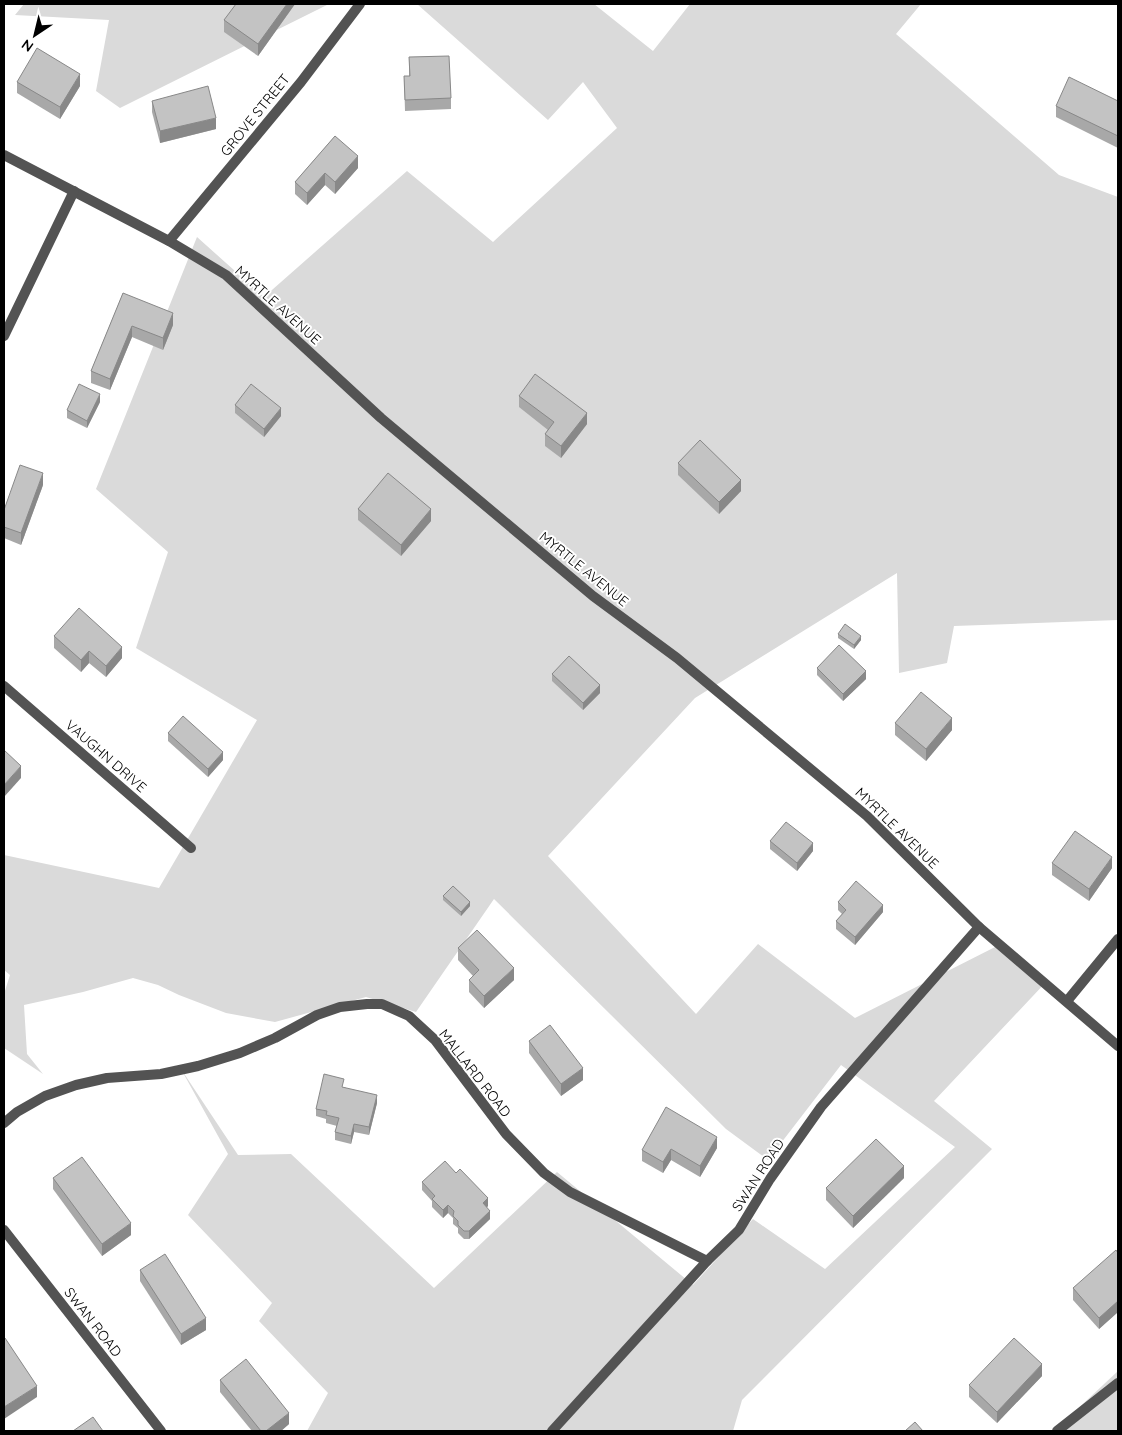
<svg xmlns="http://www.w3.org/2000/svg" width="1122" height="1435" font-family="Quicksand,sans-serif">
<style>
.green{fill:#dadada}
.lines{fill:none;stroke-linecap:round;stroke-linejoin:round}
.minor{stroke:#535353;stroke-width:10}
.wall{fill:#a8a8a8}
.shaded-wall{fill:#888}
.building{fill:#c3c3c3;stroke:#888}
.labels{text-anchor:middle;stroke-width:4;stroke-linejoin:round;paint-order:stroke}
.street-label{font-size:14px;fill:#000;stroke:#fff}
</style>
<rect width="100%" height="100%" fill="#fff"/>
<g class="green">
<polygon points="24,4 329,4 120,108 96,91 109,20 15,15"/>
<polygon points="417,4 594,4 653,51 690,4 921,4 896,34 1059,175 1118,197 1118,620 954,626 947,663 899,673 897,573 695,698 548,856 696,1014 758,944 855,1018 1001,944 1047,981 934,1101 992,1149 742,1400 733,1431 307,1431 328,1393 259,1321 272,1303 188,1215 228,1154 181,1069 238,1155 291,1154 434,1288 557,1172 693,1285 753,1219 825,1269 955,1147 841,1065 768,1160 726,1129 494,899 416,1012 366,997 275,1022 226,1013 179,995 158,985 133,978 83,992 24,1005 27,1054 43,1074 4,1048 4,994 10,975 4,970 4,855 159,888 257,720 136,648 168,552 96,489 197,237 264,297 407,171 493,242 617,128 583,82 548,120"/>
<polygon points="1118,1371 1118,1431 1054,1431"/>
</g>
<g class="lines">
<g class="minor">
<polyline points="4,155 169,241 226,275 381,418 593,596 677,658 867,816 979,927 1118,1046"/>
<polyline points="169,241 301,82 360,4"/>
<polyline points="4,336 74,191"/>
<polyline points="4,686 191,848"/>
<polyline points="1067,1001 1118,939"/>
<polyline points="4,1123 17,1112 45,1096 76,1085 107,1078 161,1074 198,1066 240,1053 275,1038 317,1015 340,1007 367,1004 382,1004 409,1016 435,1040 506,1134 544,1173 570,1192 707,1261"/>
<polyline points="4,1230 161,1431"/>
<polyline points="552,1431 707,1261 739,1230 770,1179 821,1107 979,927"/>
<polyline points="1057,1431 1118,1383"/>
</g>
</g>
<g class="wall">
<polygon points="295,4 258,56 224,32 224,20"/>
<polygon points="409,57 451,98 451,109 405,111 404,76 409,76"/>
<polygon points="17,82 80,86 60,119 17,93"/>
<polygon points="152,101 216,129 160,143 152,112"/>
<polygon points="1118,101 1118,148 1056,117 1056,106"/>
<polygon points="335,136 358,168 335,194 325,185 307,205 295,194 295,182"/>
<polygon points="123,293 173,325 163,350 132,337 110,390 91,383 91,371"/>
<polygon points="519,396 587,424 561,458 545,446 545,434 548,430 519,407"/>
<polygon points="100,402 87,428 67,418 67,410"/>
<polygon points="235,405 281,416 264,437 235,413"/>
<polygon points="678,463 741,491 719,514 678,475"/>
<polygon points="43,485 21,545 4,538 4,510"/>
<polygon points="358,509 431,521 401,556 358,520"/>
<polygon points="838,634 861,640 854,649 838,638"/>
<polygon points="54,636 122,658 106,677 89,663 81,672 54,648"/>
<polygon points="817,668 866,679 843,701 817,675"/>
<polygon points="552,674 600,693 583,710 552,681"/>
<polygon points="895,723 952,730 926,761 895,735"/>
<polygon points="168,733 223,760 208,777 168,741"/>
<polygon points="770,841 813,851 797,871 770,849"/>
<polygon points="1052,863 1112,868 1089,901 1052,875"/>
<polygon points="443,896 470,906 461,916 443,900"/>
<polygon points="838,902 883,912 855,945 836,929 836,921 842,914 838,910"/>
<polygon points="458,948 514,980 484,1008 469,992 469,980 473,976 458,960"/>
<polygon points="529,1041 583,1080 561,1096 529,1053"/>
<polygon points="344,1087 377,1103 369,1135 354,1132 351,1144 335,1140 335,1132 337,1126 326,1123 326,1119 316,1116 316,1109"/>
<polygon points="717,1148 700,1177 671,1160 663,1173 642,1161 642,1150"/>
<polygon points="53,1178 131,1235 102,1256 53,1189"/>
<polygon points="904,1178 853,1228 826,1200 826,1188"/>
<polygon points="422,1182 488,1206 487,1207 490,1219 469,1239 464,1239 458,1233 458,1228 453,1224 453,1218 448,1213 443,1218 432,1207 432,1201 422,1190"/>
<polygon points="1118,1253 1118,1312 1099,1329 1073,1300 1073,1288"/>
<polygon points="140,1270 206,1330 181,1345 140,1281"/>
<polygon points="1042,1376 997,1423 969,1397 969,1385"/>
<polygon points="220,1380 289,1424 281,1431 252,1431 220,1392"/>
</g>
<g class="shaded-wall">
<polygon points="287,4 295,4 258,56 258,44"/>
<polygon points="80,74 80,86 60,119 60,107"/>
<polygon points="216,118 216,129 160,143 160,131"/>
<polygon points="358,156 358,168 335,194 335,182"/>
<polygon points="325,173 325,185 307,205 307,193"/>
<polygon points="173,313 173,325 163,350 163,338"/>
<polygon points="132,326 132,337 110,390 110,379"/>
<polygon points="100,394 100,402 87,428 87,421"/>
<polygon points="281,408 281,416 264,437 264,429"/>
<polygon points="587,413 587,424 561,458 561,446"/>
<polygon points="43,473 43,485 21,545 21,533"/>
<polygon points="741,480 741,491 719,514 719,502"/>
<polygon points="431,509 431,521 401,556 401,545"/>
<polygon points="861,636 861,640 854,649 854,645"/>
<polygon points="122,647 122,658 106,677 106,666"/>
<polygon points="89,651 89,663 81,672 81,660"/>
<polygon points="866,671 866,679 843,701 843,694"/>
<polygon points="600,685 600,693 583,710 583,703"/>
<polygon points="952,718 952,730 926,761 926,749"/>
<polygon points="223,752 223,760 208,777 208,769"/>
<polygon points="21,766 21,778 4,797 4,785"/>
<polygon points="813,843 813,851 797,871 797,863"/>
<polygon points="1112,857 1112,868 1089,901 1089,889"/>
<polygon points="470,902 470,906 461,916 461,912"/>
<polygon points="883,905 883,912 855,945 855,937"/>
<polygon points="514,968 514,980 484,1008 484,996"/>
<polygon points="583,1068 583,1080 561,1096 561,1084"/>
<polygon points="377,1095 377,1103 369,1135 369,1127"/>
<polygon points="354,1124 354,1132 351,1144 351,1136"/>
<polygon points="717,1137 717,1148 700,1177 700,1166"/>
<polygon points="671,1149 671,1160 663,1173 663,1162"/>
<polygon points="904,1166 904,1178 853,1228 853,1216"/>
<polygon points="488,1198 488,1206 483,1211 483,1203"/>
<polygon points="448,1205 448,1213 443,1218 443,1210"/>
<polygon points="490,1211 490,1219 469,1239 469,1231"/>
<polygon points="131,1223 131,1235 102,1256 102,1244"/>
<polygon points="1118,1301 1118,1312 1099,1329 1099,1318"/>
<polygon points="206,1318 206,1330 181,1345 181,1334"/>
<polygon points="1042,1364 1042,1376 997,1423 997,1412"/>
<polygon points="37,1386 37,1397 4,1419 4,1407"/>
<polygon points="289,1413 289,1424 281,1431 266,1431"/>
</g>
<g class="building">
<polygon points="236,4 287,4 258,44 224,20"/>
<polygon points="37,48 80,74 60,107 17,82"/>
<polygon points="449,56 451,98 405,100 404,76 410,76 409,57"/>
<polygon points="1069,77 1118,101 1118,136 1056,106"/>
<polygon points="208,86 216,118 160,131 152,101"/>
<polygon points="335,136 358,156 335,182 325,173 307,193 295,182"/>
<polygon points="123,293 173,313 163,338 132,326 110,379 91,371"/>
<polygon points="535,374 587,413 561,446 545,434 554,422 519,396"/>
<polygon points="79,384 100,394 87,421 67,410"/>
<polygon points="251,384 281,408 264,429 235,405"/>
<polygon points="700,440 741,480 719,502 678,463"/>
<polygon points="20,465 43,473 21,533 4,527 4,510"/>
<polygon points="388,473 431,509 401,545 358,509"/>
<polygon points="79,608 122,647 106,666 89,651 81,660 54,636"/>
<polygon points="845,624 861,636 854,645 838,634"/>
<polygon points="839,645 866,671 843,694 817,668"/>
<polygon points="569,656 600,685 583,703 552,674"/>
<polygon points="921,692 952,718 926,749 895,723"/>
<polygon points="183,716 223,752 208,769 168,733"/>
<polygon points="4,750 21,766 4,785"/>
<polygon points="786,822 813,843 797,863 770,841"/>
<polygon points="1075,831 1112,857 1089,889 1052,863"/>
<polygon points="856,881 883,905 855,937 836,921 846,910 838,902"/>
<polygon points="453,886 470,902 461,912 443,896"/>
<polygon points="477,930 514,968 484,996 469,980 479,970 458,948"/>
<polygon points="550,1025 583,1068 561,1084 529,1041"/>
<polygon points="324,1074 344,1079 342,1087 377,1095 369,1127 354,1124 351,1136 335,1132 339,1118 326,1115 327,1111 316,1109"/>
<polygon points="666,1107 717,1137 700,1166 671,1149 663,1162 642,1150"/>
<polygon points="876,1139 904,1166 853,1216 826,1188"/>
<polygon points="82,1157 131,1223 102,1244 53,1178"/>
<polygon points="445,1161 456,1173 460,1169 488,1198 483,1203 490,1211 469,1231 464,1231 458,1225 458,1221 453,1216 454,1211 448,1205 443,1210 432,1199 435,1196 422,1182"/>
<polygon points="1116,1250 1118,1253 1118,1301 1099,1318 1073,1288"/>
<polygon points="165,1254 206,1318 181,1334 140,1270"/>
<polygon points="5,1338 37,1386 4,1407 4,1339"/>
<polygon points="1014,1338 1042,1364 997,1412 969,1385"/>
<polygon points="246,1359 289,1413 266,1431 261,1431 220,1380"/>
<polygon points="93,1417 103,1431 73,1431"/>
<polygon points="915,1422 923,1431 905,1431"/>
</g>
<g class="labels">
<g class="street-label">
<text transform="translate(255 115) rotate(-51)" y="5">GROVE STREET</text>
<text transform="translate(278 305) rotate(42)" y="5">MYRTLE AVENUE</text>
<text transform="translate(584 569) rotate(39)" y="5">MYRTLE AVENUE</text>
<text transform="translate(106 756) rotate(41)" y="5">VAUGHN DRIVE</text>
<text transform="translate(897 828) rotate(44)" y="5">MYRTLE AVENUE</text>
<text transform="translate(475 1073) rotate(52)" y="5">MALLARD ROAD</text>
<text transform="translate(758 1175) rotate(-57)" y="5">SWAN ROAD</text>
<text transform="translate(93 1322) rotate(52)" y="5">SWAN ROAD</text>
</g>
</g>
<rect width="1122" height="1435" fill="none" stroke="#000000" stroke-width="10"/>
<g transform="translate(35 35) rotate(215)" stroke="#ffffff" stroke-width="4" paint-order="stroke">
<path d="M0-4L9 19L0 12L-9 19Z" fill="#000000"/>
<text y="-8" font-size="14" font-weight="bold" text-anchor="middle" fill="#000000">N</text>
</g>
</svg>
